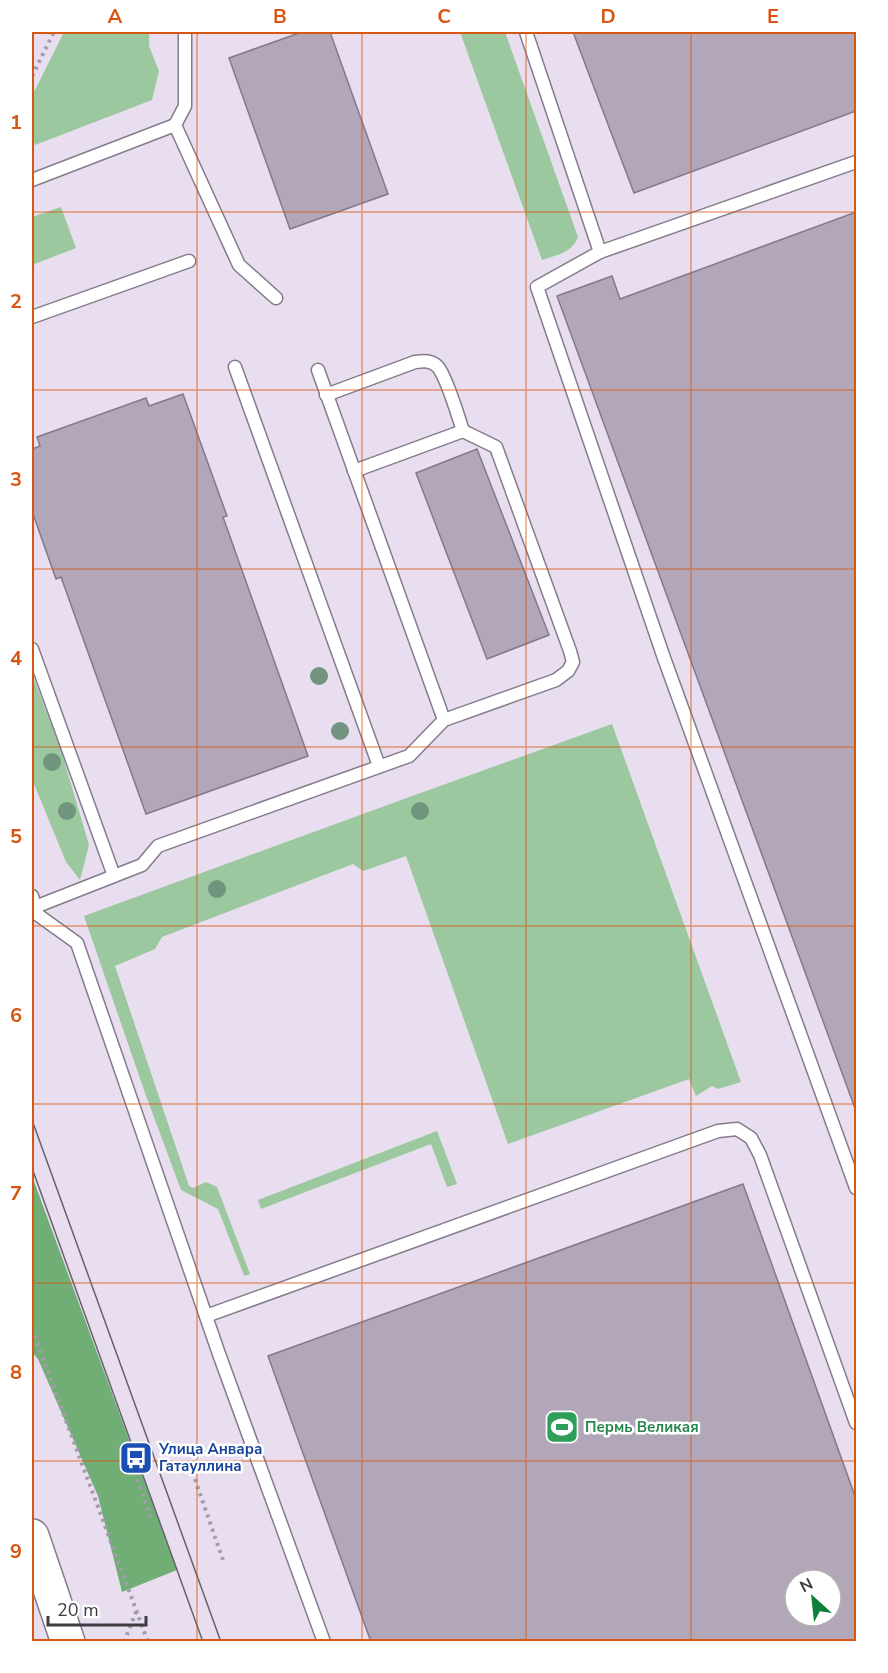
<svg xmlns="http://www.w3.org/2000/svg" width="888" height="1673" font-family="'Nunito Sans',sans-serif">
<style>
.green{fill:#9bc89e}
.forest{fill:#70ae76}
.building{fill:#b1a7b9;stroke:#82798a;stroke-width:1.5;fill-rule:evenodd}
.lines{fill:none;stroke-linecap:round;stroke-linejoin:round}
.service-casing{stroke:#847b8c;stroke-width:15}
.secondary-casing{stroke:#847b8c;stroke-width:36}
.path{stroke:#a39ca9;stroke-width:4;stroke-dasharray:3 4.5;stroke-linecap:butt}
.service{stroke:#fff;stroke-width:12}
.secondary{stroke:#fff;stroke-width:33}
.tram{stroke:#66616b;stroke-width:1.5}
.tree{fill:#72947f}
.grid{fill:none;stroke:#d75611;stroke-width:1.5;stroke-opacity:0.55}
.labels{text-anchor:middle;stroke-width:5;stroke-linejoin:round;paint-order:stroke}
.leisure-label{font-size:15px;font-weight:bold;fill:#27864d;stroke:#fff;text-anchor:start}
.transit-label{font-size:15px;font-weight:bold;fill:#164399;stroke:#fff;text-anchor:start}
.neatline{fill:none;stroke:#d75611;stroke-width:2}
.grid-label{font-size:20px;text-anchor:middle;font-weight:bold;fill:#d75611}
</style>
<rect width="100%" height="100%" fill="#e8def0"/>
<g class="green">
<polygon points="64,32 149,32 149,46 159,71 152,100 35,145 32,137 32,96"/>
<path d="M460,32H505L578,237C572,253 557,255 542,260Z"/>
<polygon points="61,207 76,248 32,265 32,217"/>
<polygon points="32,674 61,750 89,845 80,880 66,862 32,779"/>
<polygon points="612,724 741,1082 718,1089 712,1086 696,1096 689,1079 508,1144 406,856 363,871 353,864 162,937 155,949 115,966 189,1186 193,1188 206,1182 217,1187 250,1274 245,1276 243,1273 218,1209 181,1190 145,1093 84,916 404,799"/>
<polygon points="437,1131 457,1184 447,1187 431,1144 261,1209 258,1200"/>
</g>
<polygon class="forest" points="32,1176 177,1570 122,1592 98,1496 38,1359 32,1352"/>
<g class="building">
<polygon points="302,32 330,32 388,194 290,229 229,58"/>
<polygon points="573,32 856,32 856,111 634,193"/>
<polygon points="856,212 856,1111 557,296 612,276 620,299"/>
<polygon points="183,394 227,516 223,517 308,756 146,814 61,577 56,579 32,511 32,449 40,446 37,437 146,398 149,406"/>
<polygon points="477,449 549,635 487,659 416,473"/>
<path d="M743,1184L856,1499V1642H371L268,1356ZM795,1580H831V1616H795Z"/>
</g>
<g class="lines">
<g class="service-casing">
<g id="service">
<polyline points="526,32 600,252 537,287 664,658 856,1188"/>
<polyline points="175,125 185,106 185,32"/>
<polyline points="32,180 175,125 239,265 276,298"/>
<polyline points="600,252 856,162"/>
<polyline points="32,317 189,261"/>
<polyline points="235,367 379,766"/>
<polyline points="318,370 444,720"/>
<polyline points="354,471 463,431"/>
<polyline points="32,649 114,876"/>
<polyline points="32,896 38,915 77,943 219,1354 324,1642"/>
<path d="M35,907L142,865L158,846L409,756L444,720L556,680L568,671L573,662L570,651L496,447L463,431C458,416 447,378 438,367C431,360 424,361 415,362L326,395"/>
<polyline points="206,1316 718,1131 737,1129 751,1138 760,1155 856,1423"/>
</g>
</g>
<g class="secondary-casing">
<polyline id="secondary" points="32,1536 68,1642"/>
</g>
<g class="path">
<polyline points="32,76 54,32"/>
<polyline points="32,1329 148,1642"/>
<polyline points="127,1451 151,1518"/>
<polyline points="190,1465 223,1560"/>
<polyline points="124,1642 136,1612"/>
</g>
<use href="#service" class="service"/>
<use href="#secondary" class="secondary"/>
<g class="tram">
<polyline points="32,1120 221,1642"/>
<polyline points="32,1168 203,1642"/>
</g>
</g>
<g class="tree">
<circle cx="319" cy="676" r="9"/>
<circle cx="340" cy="731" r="9"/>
<circle cx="52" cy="762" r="9"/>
<circle cx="67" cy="811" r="9"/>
<circle cx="420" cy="811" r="9"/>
<circle cx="217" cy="889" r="9"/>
</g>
<path class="grid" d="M197,32V1642M362,32V1642M526,32V1642M691,32V1642M32,212H856M32,390H856M32,569H856M32,747H856M32,926H856M32,1104H856M32,1283H856M32,1461H856"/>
<defs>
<g id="stadium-square" transform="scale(1.725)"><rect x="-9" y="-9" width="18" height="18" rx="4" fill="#2e9e5b" stroke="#fff"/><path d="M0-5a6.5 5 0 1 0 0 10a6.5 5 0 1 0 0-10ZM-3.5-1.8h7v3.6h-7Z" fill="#fff"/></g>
<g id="bus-square" transform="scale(1.725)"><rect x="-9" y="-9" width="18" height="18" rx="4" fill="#1a4fb4" stroke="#fff"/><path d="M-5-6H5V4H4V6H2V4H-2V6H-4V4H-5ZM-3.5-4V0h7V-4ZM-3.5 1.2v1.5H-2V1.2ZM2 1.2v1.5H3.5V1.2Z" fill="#fff"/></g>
</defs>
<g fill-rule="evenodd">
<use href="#stadium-square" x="562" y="1427"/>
<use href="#bus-square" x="136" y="1458"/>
</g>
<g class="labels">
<g class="leisure-label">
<text x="585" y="1432">Пермь Великая</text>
</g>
<g class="transit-label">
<text x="159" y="1454">Улица Анвара<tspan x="159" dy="17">Гатауллина</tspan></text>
</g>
</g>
<rect width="888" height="1673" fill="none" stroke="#ffffff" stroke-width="66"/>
<g transform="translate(813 1598) rotate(333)"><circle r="28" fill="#ffffff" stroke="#b2b1b3" stroke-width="1.5"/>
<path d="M0-4.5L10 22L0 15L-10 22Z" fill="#0a8038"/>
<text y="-9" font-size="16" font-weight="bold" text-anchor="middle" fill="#3f3b42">N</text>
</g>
<path d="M48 1616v9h98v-9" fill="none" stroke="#3f3b42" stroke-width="3"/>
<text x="57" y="1616" font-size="18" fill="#3f3b42" stroke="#ffffff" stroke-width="4.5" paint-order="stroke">20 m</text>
<rect x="33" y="33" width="822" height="1607" class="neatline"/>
<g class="grid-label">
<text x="115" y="23">A</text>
<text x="280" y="23">B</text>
<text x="444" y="23">C</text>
<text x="608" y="23">D</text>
<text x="773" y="23">E</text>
<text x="16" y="129">1</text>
<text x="16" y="308">2</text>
<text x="16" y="486">3</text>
<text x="16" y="665">4</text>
<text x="16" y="843">5</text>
<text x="16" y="1022">6</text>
<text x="16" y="1200">7</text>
<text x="16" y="1379">8</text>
<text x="16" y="1558">9</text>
</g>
</svg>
